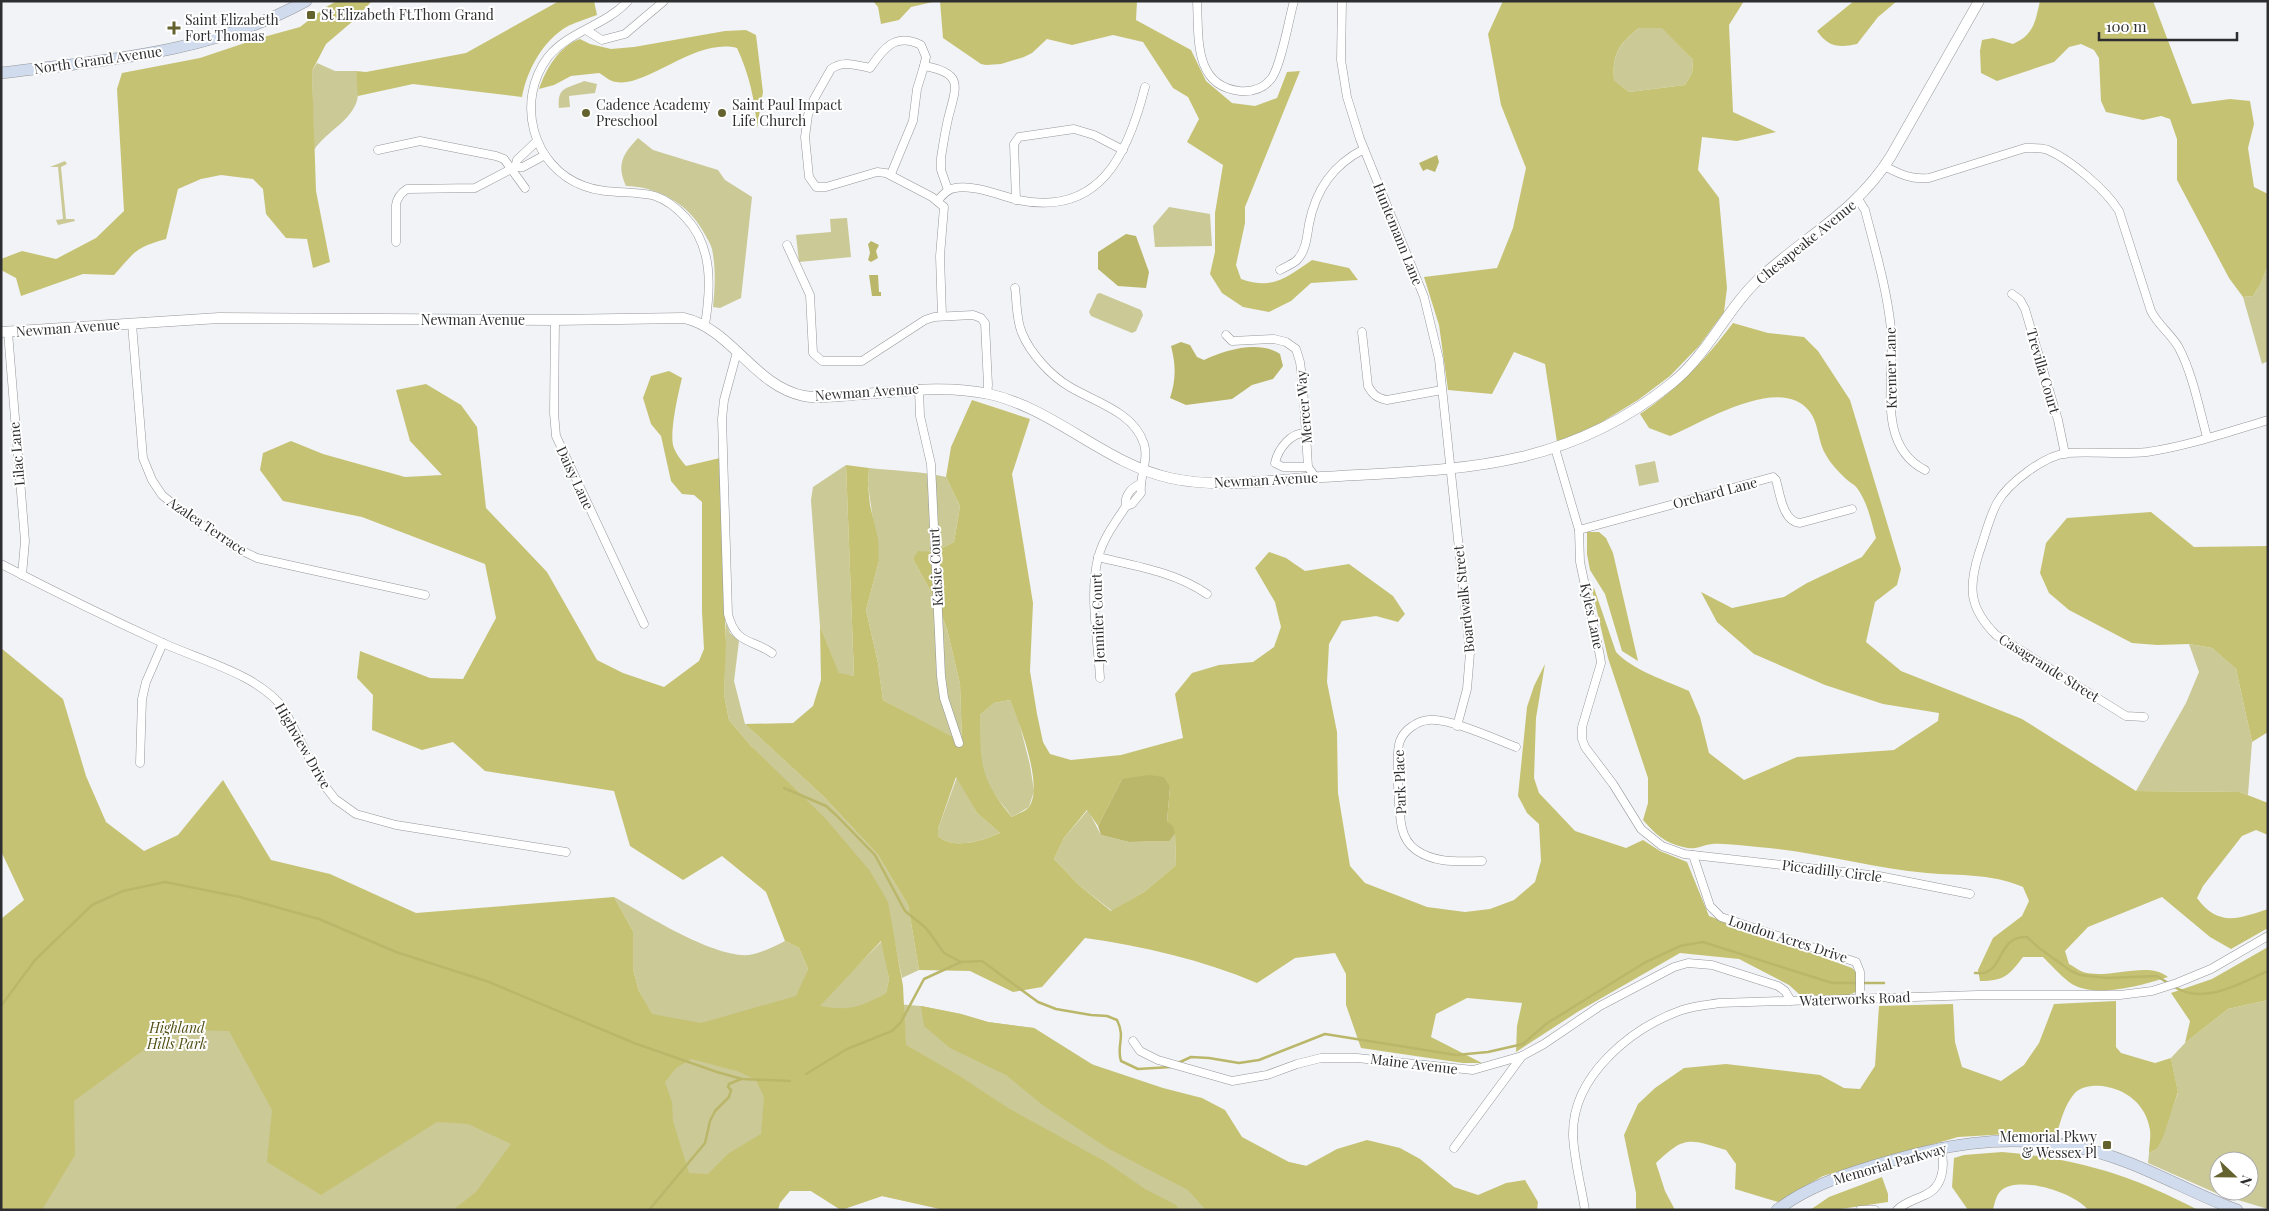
<svg xmlns="http://www.w3.org/2000/svg" width="2269" height="1211" font-family="'Playfair Display',serif">
<style>
.green{fill:#cbc995;fill-rule:evenodd}
.forest{fill:#c6c274;fill-rule:evenodd}
.water{fill:#bbb76a}
.lines{fill:none;stroke-linecap:round;stroke-linejoin:round}
.stream{stroke:#bbb76a;stroke-width:2.5}
.minor-casing{stroke:#95979a;stroke-width:9}
.tertiary-casing{stroke:#95979a;stroke-width:11}
.secondary-casing{stroke:#95979a;stroke-width:12}
.minor{stroke:#fff;stroke-width:8}
.tertiary{stroke:#fff;stroke-width:10}
.secondary{stroke:#d0dcee;stroke-width:11}
.poi-dot{fill:#64622e;stroke:#fff;stroke-width:2}
.labels{text-anchor:middle;stroke-width:4;stroke-linejoin:round;paint-order:stroke}
.poi-label{font-size:14px;fill:#2e2e30;stroke:#fff;text-anchor:start}
.street-label{font-size:14px;fill:#2e2e30;stroke:#fff}
.park-label{font-size:14px;font-style:italic;fill:#524f14;stroke:#fff}
</style>
<rect width="100%" height="100%" fill="#f1f3f6"/>
<g class="green">
<path d="M1639,28H1663L1693,60L1692,73L1685,85L1629,92L1614,80C1612,54 1619,44 1639,28Z"/>
<path d="M317,63L335,71H356C357,79 359,88 358,95C356,119 326,131 314,150L312,71Z"/>
<path d="M584,81L597,84L595,93L569,96L570,107L559,108C557,86 567,89 584,81Z"/>
<path d="M638,138L653,150L718,170L725,180L752,197L741,298L720,308L713,307C715,287 716,268 712,249C710,242 706,237 703,231C687,203 658,187 626,186C616,164 623,154 638,138Z"/>
<polygon points="65,161 67,164 61,167 66,219 74,219 75,221 58,225 56,220 63,219 58,167 50,167"/>
<polygon points="1169,207 1210,214 1212,246 1155,247 1153,226"/>
<polygon points="847,218 851,257 799,262 796,235 831,232 830,219"/>
<polygon points="2268,265 2268,361 2262,364 2243,297 2253,296 2261,283"/>
<polygon points="1100,293 1141,310 1143,315 1136,331 1132,333 1091,316 1089,312 1097,294"/>
<polygon points="1655,461 1659,482 1639,486 1635,465"/>
<polygon points="846,465 854,676 839,674 820,626 811,500 813,487"/>
<path d="M869,468C895,471 921,471 946,477L960,506L954,542L934,552L913,559L938,605L947,629L960,684L962,743L883,700L878,663L866,610L879,561L868,485Z"/>
<polygon points="726,622 730,633 739,641 734,681 745,724 824,797 878,855 908,905 919,970 902,978 895,943 752,747 729,720 724,694"/>
<polygon points="2189,644 2212,648 2236,669 2252,742 2248,795 2240,792 2136,791 2186,703 2199,672"/>
<path d="M1010,700L1019,722L1030,765L1034,791L1029,807L1012,817C1004,806 993,794 987,782C976,763 980,736 980,715L994,703Z"/>
<path d="M957,777L977,813L1000,833C982,841 954,850 938,836V829Z"/>
<polygon points="1088,810 1101,835 1129,842 1168,841 1175,834 1176,865 1144,892 1112,911 1079,885 1054,859 1064,838"/>
<path d="M614,897C645,914 713,958 749,955C762,953 773,947 785,941L799,948L808,969L797,996L852,971L882,941L889,979L886,993L871,1002L921,1006L961,1014L988,1022L1034,1028L1230,1150L1427,1191L1420,1210H948L882,1196L841,1210L811,1191H777L763,1210H1V937L651,1014L639,991L633,969V931Z"/>
<path d="M2268,1000V1209L2218,1194L2148,1163L2149,1153L2157,1149L2178,1093L2171,1058L2185,1043L2228,1009ZM2219,1161H2249V1191H2219Z"/>
</g>
<g class="forest">
<path d="M337,1H372L353,21L326,44L312,71L316,191L330,262L313,268L307,239L286,238L266,214L263,189L253,179L221,175L201,179L178,189L166,239C134,248 135,252 114,275L83,274L21,296L16,278L1,270V259L22,251L56,259L96,238L124,211L117,89L122,73L200,58L260,38L300,27L326,7Z"/>
<path d="M559,1H594L597,15C588,18 577,22 568,26C543,40 527,70 522,97L413,84L358,96L356,71L366,72L466,53Z"/>
<polygon points="873,1 937,1 911,7 899,20 881,24 878,7"/>
<path d="M940,1H1137L1136,20L1191,50L1206,81L1232,103L1255,106L1277,98L1287,72L1300,71L1245,207V223L1236,265L1241,279C1273,290 1286,278 1312,260L1349,268L1358,280L1311,283L1291,301L1269,312L1243,307L1222,293L1210,274L1215,252V213L1223,165L1187,142L1199,119L1188,97L1173,88L1143,42L1113,35L1072,45L1047,39L1032,53L1024,57L1001,64L986,65L981,64L943,38Z"/>
<path d="M1503,1H1744L1729,25L1733,112L1776,132L1737,141L1702,137L1698,170L1719,198L1727,288L1724,312L1699,346L1670,376L1638,400L1597,425L1557,442L1545,364L1514,352L1492,394L1448,390L1439,325L1424,277L1497,268L1513,228L1526,168L1501,105L1488,34ZM1639,28H1662L1693,60L1692,73L1685,85L1629,92L1614,80C1612,54 1619,44 1639,28Z"/>
<path d="M1854,1H1897L1878,17L1857,44C1839,48 1828,47 1817,31Z"/>
<path d="M2040,1H2153L2192,104L2230,99L2250,101L2254,124L2248,148L2254,187L2268,194V265L2261,283L2253,296L2243,297L2229,278L2177,180V139L2170,119L2161,116L2143,120L2106,112L2101,101L2099,58L2094,50L2081,44L2069,47L2054,62L1997,81L1981,73L1980,51L1982,40L1993,38L2013,44C2034,35 2035,22 2040,1Z"/>
<path d="M746,30L756,35L763,92L757,128C755,100 749,74 737,48C694,37 643,92 612,81C607,79 603,75 599,73L571,76L554,85L539,89C546,69 559,46 580,39L590,44L611,49L634,47L725,31Z"/>
<path d="M1733,323L1768,333L1804,337L1818,351L1850,400L1901,569L1897,585L1875,602L1866,642L1901,671L2022,719L2136,791L2240,792L2268,803V835L2256,830L2242,836L2203,886L2197,898C2218,927 2238,919 2268,909V928L2231,949L2210,937L2162,897L2088,927L2065,951L2069,964C2073,966 2078,970 2083,972C2109,980 2148,960 2168,977C2143,985 2093,1000 2069,982C2060,975 2052,966 2043,957H2023C2009,975 2005,981 1980,981L1978,970L1993,938L2022,916L2029,901L2023,887C1990,873 1961,876 1927,873C1870,868 1814,851 1758,847C1743,846 1727,843 1712,844C1701,845 1696,851 1683,847C1665,843 1655,834 1643,820L1648,803V778L1608,658L1592,590L1594,588L1616,652C1634,671 1665,680 1689,691L1700,717L1709,753L1744,780L1797,757L1894,750L1938,721L1939,713L1883,704L1825,685L1754,654L1717,622L1701,592L1732,608L1784,597L1807,583L1862,557L1876,538C1871,521 1868,503 1857,488C1854,484 1849,482 1846,479C1839,472 1830,463 1826,455C1818,443 1819,424 1810,412C1781,373 1704,422 1670,436L1649,428L1640,414C1680,387 1704,361 1733,323Z"/>
<path d="M669,371L682,378C678,394 670,430 673,445C675,453 681,460 686,466L720,458L726,646L724,694L729,720L752,747L825,818L870,871L888,902L903,986L906,1045L958,1075L1008,1108L1106,1162L1145,1189L1176,1205L1179,1210H944L882,1196L841,1210L811,1191H790L780,1203L778,1210H453L476,1192L511,1144L468,1124L437,1122L321,1195L267,1162L272,1110L229,1031L171,1030L74,1101L75,1155L42,1210H1V919L24,900L1,851V648L63,699L86,776L106,822L144,851L178,835L223,780L271,860L330,874L416,913L614,897L633,931V969L639,991L652,1014L701,1023L796,996L808,969L799,948L785,941L766,892L722,856L683,880L630,846L614,791L485,771L453,742L422,750L372,730L373,695L357,678L360,651L430,678L463,679L496,618L485,564L362,517L283,501L260,470L263,453L291,441L323,454L405,477L442,475L410,441L396,390L426,384L461,405L477,427L486,508L547,572L597,660L623,673L664,687L699,661L704,649L702,612V502L694,495L682,494L671,481L661,436L651,424L643,398L651,376ZM881,941L889,979L886,993C859,1008 850,1011 820,1006ZM691,1059L737,1071L756,1080L764,1097L761,1134L729,1153L708,1174L689,1173L673,1121L672,1102L665,1082L676,1068Z"/>
<path d="M972,400L1030,419L1012,474L1033,603L1030,671L1037,714L1043,742L1050,754L1071,760L1121,755L1183,738L1175,694L1192,673L1219,665L1253,662L1274,647L1281,627L1275,602L1255,568L1269,552L1286,558L1305,571L1349,564L1393,596L1405,614L1398,622L1376,616L1342,621L1329,644L1327,682L1337,732L1338,793L1350,866L1365,883L1427,907L1465,912L1490,909L1514,900L1535,882L1541,861L1539,824L1527,813L1518,796L1527,707L1534,686L1545,664L1536,718L1534,778L1539,793L1575,831L1626,848L1643,840L1660,851L1687,862L1709,916L1852,968L1856,972V992L1846,996L1800,995L1789,985L1739,959L1680,953L1579,1011L1516,1052L1517,1026L1522,1003L1467,998L1436,1014L1431,1037L1482,1063H1463L1361,1048L1346,1005V974L1335,953L1295,958L1257,983C1203,960 1143,946 1085,938L1042,987L1013,992L970,971L919,970L908,905L878,855L824,797L745,724L793,723L813,706L821,680L820,626L839,673L854,676L846,465L869,468L868,485L870,505L878,539L879,561L866,610L878,663L883,700L962,742L960,684L947,629L938,605L913,559L918,551L934,552L954,542L960,506L946,477L951,447ZM1010,700C1019,722 1044,786 1029,807C1026,811 1017,814 1012,817C980,779 980,764 980,715L994,703ZM956,777L977,813L1000,833C982,841 954,850 938,836V829ZM1122,779L1170,787L1167,822L1175,834L1176,865L1144,892L1111,911L1079,885L1054,859L1064,838L1087,810L1098,826Z"/>
<polygon points="2151,512 2194,547 2268,546 2268,732 2252,742 2236,669 2212,648 2189,644 2157,645 2132,643 2069,610 2049,593 2040,573 2046,543 2067,518"/>
<polygon points="1599,532 1606,538 1613,553 1638,661 1622,651 1605,594 1590,570 1587,554 1587,532"/>
<polygon points="2268,947 2268,1000 2228,1009 2185,1043 2190,1021 2171,993 2212,979"/>
<path d="M2116,1001V1047L2121,1053L2155,1063L2171,1058L2178,1092L2163,1137L2157,1149L2149,1153C2149,1146 2151,1137 2150,1130C2146,1104 2126,1089 2102,1086C2093,1085 2081,1086 2074,1094C2064,1106 2060,1123 2056,1137L2026,1133L1958,1137L1823,1176L1778,1202L1735,1189L1736,1164L1726,1150C1689,1139 1685,1135 1656,1163L1665,1191L1675,1210H1636V1193L1624,1135L1638,1104L1655,1088L1684,1068L1726,1064L1820,1075L1844,1088L1860,1089L1875,1066L1879,1006L1953,1004L1955,1042L1962,1067L2001,1081L2024,1065L2039,1043L2054,1004Z"/>
<polygon points="921,1006 961,1014 988,1022 1034,1028 1091,1064 1163,1088 1202,1098 1225,1110 1242,1137 1289,1162 1306,1166 1337,1149 1367,1140 1400,1148 1420,1159 1454,1187 1478,1195 1506,1183 1525,1180 1538,1202 1537,1210 1206,1210 1188,1190 1109,1149 1044,1106 1006,1075 950,1048 924,1026"/>
<path d="M2002,1152C2076,1158 2132,1175 2198,1210H2088C2075,1193 2022,1176 2003,1189C1996,1194 1995,1202 1993,1210H1968L1952,1187L1954,1158L1964,1155Z"/>
<polygon points="1882,1177 1888,1194 1888,1202 1834,1210 1810,1210 1829,1197"/>
</g>
<g class="water">
<polygon points="1437,155 1439,162 1435,172 1427,169 1423,171 1419,163"/>
<polygon points="1126,234 1136,236 1149,272 1146,288 1118,286 1098,269 1098,252"/>
<polygon points="871,241 879,245 876,251 878,258 871,262 868,260 870,253 868,244"/>
<polygon points="869,275 878,275 879,292 881,292 881,296 872,296"/>
<path d="M1181,342L1190,345L1197,357L1204,360C1225,350 1259,340 1280,354L1283,366L1273,379L1252,385L1232,399L1186,405L1170,398C1176,380 1176,365 1171,346Z"/>
<polygon points="1149,775 1164,777 1170,787 1167,822 1173,826 1175,834 1169,841 1129,842 1101,835 1098,826 1122,779"/>
</g>
<g class="lines">
<g class="stream">
<polyline points="784,788 826,806 836,815 875,855 905,911 926,928 944,953 961,962"/>
<path d="M1975,973C1979,973 1984,974 1987,972C2003,965 2000,936 2027,937L2039,948L2071,971L2080,975L2107,978L2157,976L2168,983"/>
<path d="M2173,986C2203,1006 2238,984 2268,971"/>
<polyline points="1,1006 35,960 92,905 123,891 165,882 240,897 319,919 396,952 489,982 634,1043 717,1072 742,1079 790,1081"/>
<polyline points="1178,1063 1191,1057 1209,1058 1239,1063 1259,1060 1325,1034 1456,1055 1488,1052 1523,1044 1546,1024 1644,963 1680,946 1703,942 1832,983 1884,983"/>
<path d="M806,1074L847,1049L892,1031L901,1022L924,979L961,962L982,961L1038,1002L1056,1009L1091,1015L1107,1016L1117,1020C1126,1038 1116,1045 1121,1061L1138,1069L1171,1067"/>
<polyline points="649,1210 705,1143 710,1121 715,1111 729,1097 731,1090 728,1087 729,1084 741,1079"/>
</g>
<g class="minor-casing">
<g id="minor">
<path d="M628,1C605,26 569,31 548,57C515,101 532,167 584,186C607,195 632,190 655,196C667,200 677,208 686,218C713,247 711,287 705,325"/>
<path d="M1197,1C1199,37 1193,86 1240,91C1253,92 1263,89 1271,79C1281,67 1289,18 1294,1"/>
<polyline points="1342,1 1341,60 1347,97 1360,139 1424,297 1439,359 1470,653 1467,689 1457,726"/>
<polyline points="586,30 602,40 625,34 664,1"/>
<path d="M924,66L926,57L921,45C895,32 883,49 870,68C856,65 843,60 831,69L814,99L808,115L805,137L809,177L816,187H826L877,172L886,173L932,197L944,207L940,256L942,316"/>
<polyline points="378,150 420,141 496,156 504,159 525,188"/>
<path d="M1884,166C1900,174 1911,180 1929,178L2025,148C2033,148 2041,147 2048,150C2071,160 2106,190 2119,211L2151,311C2158,325 2171,334 2179,348C2193,375 2199,408 2207,437"/>
<polyline points="515,167 523,167 545,155"/>
<path d="M891,174L913,121L917,89L924,66C965,73 956,87 948,119C945,132 943,145 941,158V170L948,190"/>
<path d="M1858,199L1865,210C1875,249 1887,289 1891,329C1896,375 1874,444 1925,470"/>
<polyline points="1016,200 1014,144 1019,137 1074,129 1094,135 1123,150"/>
<path d="M937,201C943,195 947,189 955,188C973,184 1001,196 1018,200C1100,217 1128,154 1145,87"/>
<path d="M396,242V205C397,197 401,193 407,189L475,188L515,167L517,160L537,141"/>
<polyline points="787,245 810,295 813,353 822,361 862,361 925,320 934,317 973,315 981,318 985,323 988,385 987,394"/>
<path d="M1280,270C1285,267 1293,264 1297,260C1306,251 1307,236 1309,224C1316,189 1333,165 1364,149"/>
<path d="M1015,288C1017,302 1016,320 1022,333C1030,353 1051,376 1070,387C1095,402 1134,412 1144,444C1149,461 1139,477 1141,493L1132,504L1126,506"/>
<polyline points="2012,294 2020,300 2025,309 2058,420 2065,454"/>
<polyline points="555,320 554,413 556,436 644,624"/>
<polyline points="132,324 143,458 152,480 162,495 184,513 234,547 257,558 425,595"/>
<polyline points="8,332 25,541 22,575"/>
<path d="M1362,332L1368,386C1373,395 1377,398 1387,400L1442,390"/>
<polyline points="1226,335 1232,341 1274,339 1286,342 1296,349 1300,362 1303,386 1308,467 1316,478"/>
<path d="M737,352L724,400L722,419L728,614C736,645 750,638 772,653"/>
<polyline points="919,389 920,416 931,464 941,676 944,698 959,743"/>
<path d="M1306,433C1291,432 1278,449 1275,463L1283,467H1308"/>
<polyline points="1555,448 1579,530 1580,562 1600,656 1601,663 1582,727 1582,739 1585,747 1613,784 1641,829 1662,846 1684,854 1879,876 1970,894"/>
<path d="M1579,530L1773,477L1776,480C1780,494 1783,522 1800,523L1852,509"/>
<path d="M1098,557C1136,566 1175,572 1207,594"/>
<path d="M1,564C55,592 110,619 165,644C203,661 259,675 284,709L321,781L335,799L356,814L396,825L566,852"/>
<path d="M1100,678C1098,641 1089,593 1098,558C1103,538 1115,523 1126,506C1124,496 1131,488 1140,484"/>
<path d="M2144,717L2126,716L1996,635C1969,608 1968,588 1979,553C1985,536 1989,518 1997,503C2008,483 2044,456 2067,453C2093,451 2120,455 2147,452C2188,446 2228,432 2268,420"/>
<polyline points="140,763 142,699 146,682 163,643"/>
<polyline points="1693,855 1710,906 1721,917 1856,962 1860,972 1860,999"/>
<path d="M1482,861C1460,861 1436,864 1416,850C1409,845 1404,837 1402,828C1399,815 1395,753 1400,741C1404,730 1417,721 1429,720C1449,718 1495,739 1516,747"/>
<polyline points="1133,1041 1140,1051 1158,1060 1232,1081 1267,1075 1297,1064 1321,1058 1357,1058 1473,1070 1522,1056 1544,1044 1600,1006 1674,967 1688,963 1712,965 1778,986 1785,991 1791,1001"/>
<polyline points="1454,1148 1522,1056"/>
<path d="M1585,1210C1581,1185 1574,1160 1573,1135C1572,1076 1631,1028 1682,1010C1694,1006 1707,1005 1719,1003L1978,995H2120L2152,991L2177,983L2211,969L2268,936"/>
<polyline points="1860,1210 1875,1210"/>
<path d="M1897,1210C1905,1202 1915,1200 1925,1195C1944,1187 1945,1165 1941,1147"/>
</g>
</g>
<g class="tertiary-casing">
<path id="tertiary" d="M1,332L219,318L555,320L684,318C732,329 754,386 804,396C819,399 836,396 852,395C898,392 943,384 989,394C1055,409 1104,463 1170,478C1219,489 1271,480 1321,477C1455,469 1562,472 1672,383C1709,353 1727,308 1761,277C1807,235 1857,211 1891,156L1979,1"/>
</g>
<g class="secondary-casing">
<g id="secondary">
<path d="M1,73C107,60 211,53 306,1"/>
<path d="M1777,1210C1806,1188 1840,1176 1873,1166C1941,1145 2003,1133 2075,1147C2132,1157 2183,1190 2237,1210"/>
</g>
</g>
<use href="#minor" class="minor"/>
<use href="#tertiary" class="tertiary"/>
<use href="#secondary" class="secondary"/>
</g>
<g class="poi-dot">
<rect x="306" y="10" width="10" height="10" rx="2.5"/>
<path d="M171.5 20.5h5v5h5v5h-5v5h-5v-5h-5v-5h5z"/>
<circle cx="586" cy="113" r="5"/>
<circle cx="722" cy="113" r="5"/>
<rect x="2102" y="1140" width="10" height="10" rx="2.5"/>
</g>
<g class="labels">
<g class="poi-label">
<text x="321" y="20">St Elizabeth Ft.Thom Grand</text>
<text x="185" y="25">Saint Elizabeth<tspan x="185" dy="16">Fort Thomas</tspan></text>
<text x="596" y="110">Cadence Academy<tspan x="596" dy="16">Preschool</tspan></text>
<text x="732" y="110">Saint Paul Impact<tspan x="732" dy="16">Life Church</tspan></text>
<text x="2097" y="1142" text-anchor="end">Memorial Pkwy<tspan x="2097" dy="16">&amp; Wessex Pl</tspan></text>
</g>
<g class="street-label">
<text transform="translate(98 60) rotate(-8)" y="5">North Grand Avenue</text>
<text transform="translate(1398 234) rotate(68)" y="5">Huntemann Lane</text>
<text transform="translate(1806 242) rotate(-39)" y="5">Chesapeake Avenue</text>
<text x="473" y="325">Newman Avenue</text>
<text transform="translate(68 328) rotate(-4)" y="5">Newman Avenue</text>
<text transform="translate(1891 368) rotate(-91)" y="5">Kremer Lane</text>
<text transform="translate(2043 371) rotate(74)" y="5">Trevilla Court</text>
<text transform="translate(867 392) rotate(-4)" y="5">Newman Avenue</text>
<text transform="translate(1304 407) rotate(-95)" y="5">Mercer Way</text>
<text transform="translate(17 454) rotate(-95)" y="5">Lilac Lane</text>
<text transform="translate(575 478) rotate(65)" y="5">Daisy Lane</text>
<text transform="translate(1266 480) rotate(-3)" y="5">Newman Avenue</text>
<text transform="translate(1715 493) rotate(-15)" y="5">Orchard Lane</text>
<text transform="translate(207 526) rotate(34)" y="5">Azalea Terrace</text>
<text transform="translate(936 567) rotate(-93)" y="5">Katsie Court</text>
<text transform="translate(1464 599) rotate(-96)" y="5">Boardwalk Street</text>
<text transform="translate(1592 616) rotate(78)" y="5">Kyles Lane</text>
<text transform="translate(1098 618) rotate(-92)" y="5">Jennifer Court</text>
<text transform="translate(2049 668) rotate(32)" y="5">Casagrande Street</text>
<text transform="translate(303 746) rotate(60)" y="5">Highview Drive</text>
<text transform="translate(1400 782) rotate(-92)" y="5">Park Place</text>
<text transform="translate(1832 871) rotate(7)" y="5">Piccadilly Circle</text>
<text transform="translate(1788 939) rotate(18)" y="5">London Acres Drive</text>
<text transform="translate(1855 999) rotate(-2)" y="5">Waterworks Road</text>
<text transform="translate(1414 1064) rotate(7)" y="5">Maine Avenue</text>
<text transform="translate(1890 1164) rotate(-16)" y="5">Memorial Parkway</text>
</g>
<g class="park-label">
<text x="177" y="1033">Highland<tspan x="177" dy="16">Hills Park</tspan></text>
</g>
</g>
<rect width="2269" height="1211" fill="none" stroke="#2e2e30" stroke-width="5"/>
<g transform="translate(2234 1176) rotate(112)"><circle r="24" fill="#ffffff" stroke="#ababac"/>
<path d="M0-4L9 19L0 12L-9 19Z" fill="#64622e"/>
<text y="-8" font-size="14" font-weight="bold" text-anchor="middle" fill="#2e2e30">N</text>
</g>
<path d="M2099 32v8h138v-8" fill="none" stroke="#2e2e30" stroke-width="2.5"/>
<text x="2106" y="32" font-size="15" fill="#2e2e30" stroke="#ffffff" stroke-width="4" paint-order="stroke">100 m</text>
</svg>
